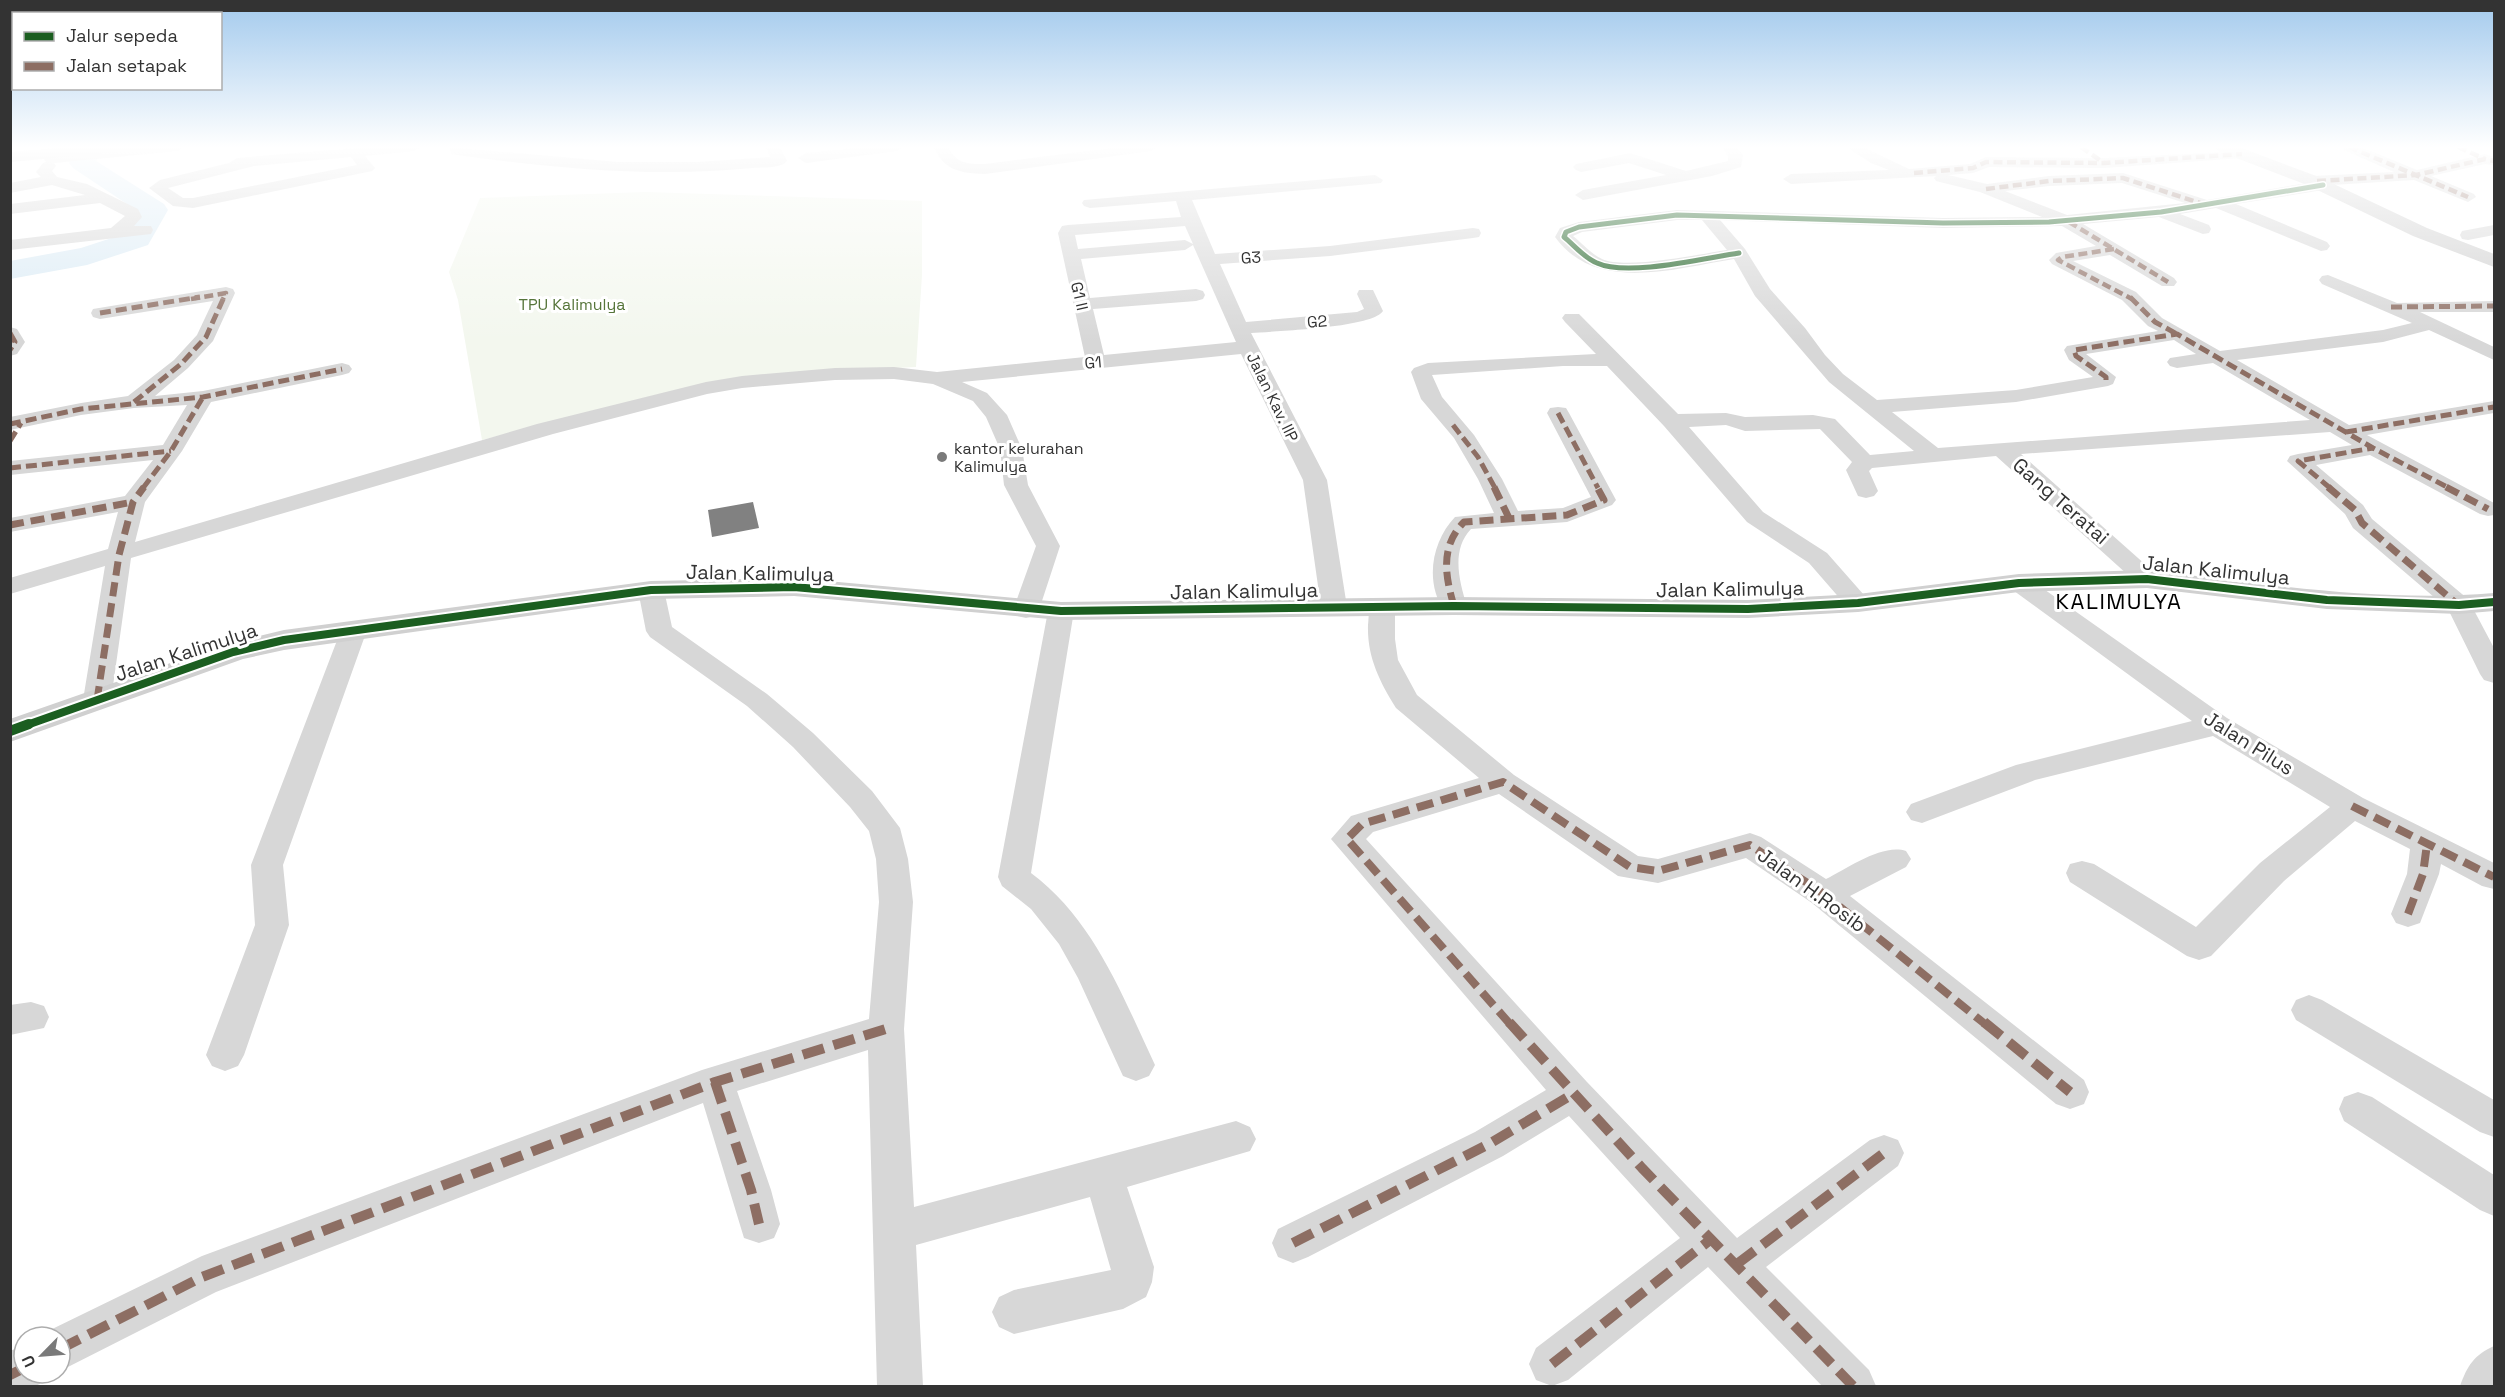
<svg xmlns="http://www.w3.org/2000/svg" width="2505" height="1397" font-family="'Space Grotesk',sans-serif">
<style>
.green{fill:#f3f7ee}
.lines{fill:none;stroke-linecap:round;stroke-linejoin:round}
.river{fill:#dbebf5;fill-rule:evenodd}
.building{fill:#818181}
.street{fill:#d7d7d7;fill-rule:evenodd}
.secondary{fill:#d0d0d0;fill-rule:evenodd}
.quiet-far4{stroke:#8d6e63;stroke-width:4.5;stroke-dasharray:9 4.5;stroke-linecap:butt}
.quiet-far3{stroke:#8d6e63;stroke-width:5;stroke-dasharray:11 5;stroke-linecap:butt}
.quiet-far2{stroke:#8d6e63;stroke-width:7;stroke-dasharray:14 7;stroke-linecap:butt}
.quiet-far1{stroke:#8d6e63;stroke-width:8;stroke-dasharray:17 8;stroke-linecap:butt}
.quiet{stroke:#8d6e63;stroke-width:10;stroke-dasharray:22 10;stroke-linecap:butt}
.cycleway-far2-casing{stroke:#fff;stroke-width:8}
.cycleway-far1-casing{stroke:#fff;stroke-width:12}
.cycleway-casing{stroke:#fff;stroke-width:14}
.cycleway-far2{stroke:#1b5e20;stroke-width:5}
.cycleway-far1{stroke:#1b5e20;stroke-width:8}
.cycleway{stroke:#1b5e20;stroke-width:10}
.poi-dot{fill:#7a7a7a;stroke:#fff;stroke-width:2}
.labels{text-anchor:middle;stroke-width:6;stroke-linejoin:round;paint-order:stroke}
.far-street-label{font-size:16px;fill:#333;stroke:#fff}
.far-park-label{font-size:16px;fill:#56753a;stroke:#fff}
.far-poi-label{font-size:16px;fill:#333;stroke:#fff;text-anchor:start}
.street-label{font-size:20px;fill:#333;stroke:#fff}
.quarter-label{font-size:22px;letter-spacing:1.5px;fill:#000;stroke:#fff}
</style>
<rect width="100%" height="100%" fill="#fff"/>
<polygon class="green" points="645,192 922,201 922,275 916,367 775,374 675,391 482,440 458,300 449,272 480,198"/>
<g class="lines">
<polygon class="river" points="81,147 105,147 96,161 164,204 168,210 148,245 87,265 10,279 10,261 81,248 127,233 139,212 73,168 69,163"/>
</g>
<polygon class="building" points="753,502 759,528 712,537 708,510"/>
<g class="lines">
<g class="street">
<polygon points="134,147 185,147 178,151 54,163 56,166 52,171 57,177 87,184 138,209 142,217 134,226 151,226 153,230 151,234 10,250 10,240 111,228 125,216 100,203 10,214 10,204 85,195 52,185 10,193 10,183 41,177 36,172 43,163 46,162 44,159 47,156"/>
<path d="M368,147H421L414,151L365,156L375,168L372,171L193,208L173,206L149,188L160,180L229,163L237,158ZM351,157L357,165L193,198H183L168,188L254,166Z"/>
<path d="M448,147L618,162H698L770,157L766,147H780L787,161C780,169 762,167 752,168C653,178 555,168 457,155L452,154Z"/>
<polygon points="863,147 904,147 897,151 806,163 798,158 806,153"/>
<path d="M934,147H948C957,164 967,164 985,164L1120,147H1158L1151,151L985,174C961,173 944,171 934,147Z"/>
<polygon points="1722,147 1737,147 1743,155 1741,167 1712,176 1583,200 1575,195 1583,190 1666,175 1629,163 1581,172 1576,170 1573,167 1576,164 1630,153 1686,171 1728,161 1728,156"/>
<path d="M1846,147H1863L1909,169L1970,164L1986,157L2104,158L2247,151L2249,154L2247,157L2242,158L2104,168L1989,167L1973,173L1948,175L1987,184L2049,176L2123,173L2207,200L2307,183V178L2313,176L2394,172L2344,150L2342,147H2361L2417,170L2485,154L2494,157V165L2485,164L2431,176L2474,194L2476,197L2468,202L2414,180L2331,185L2329,188L2323,190L2236,204L2327,242L2330,246L2327,250L2321,251L2216,208L2180,214L2209,225L2211,229L2209,233L2203,234L2159,217L2083,224L2174,278L2177,282L2174,286H2162L2110,255L2073,261L2136,292L2162,318L2220,351L2383,330L2412,323L2322,284L2319,280L2322,276L2328,275L2397,303L2494,301V312H2420L2494,347V360L2429,330L2383,342L2237,360L2349,425L2494,401V413L2367,435L2494,503V515L2488,516L2480,514L2370,455L2316,465L2363,505L2372,519L2468,599L2494,648V683L2484,680L2480,674L2448,609L2353,528L2345,514L2287,461L2290,456L2298,454L2352,445L2330,432L2021,454L2156,574L2160,579L2156,584L2147,587L2138,584L1996,456L1872,468L1869,471L1878,491L1874,496L1866,498L1858,496L1846,470L1852,462L1820,429L1745,431L1726,425L1689,427L1763,512L1827,553L1871,603L1867,609L1858,611L1849,609L1809,563L1747,522L1664,426L1607,366H1563L1432,375L1442,397L1474,435L1502,479L1518,511L1563,508L1591,497L1547,413L1550,408L1558,407L1566,408L1569,413L1616,500L1612,505L1567,522L1471,529C1451,550 1459,581 1467,606L1463,612L1454,614L1445,612C1424,582 1432,541 1455,517L1494,513L1478,479L1454,438L1421,399L1411,372L1414,368L1428,363L1596,354L1565,322L1562,318L1565,314H1579L1678,414L1726,413L1745,417L1813,415L1835,419L1870,455L1914,451L1829,382L1755,296L1734,259C1676,268 1596,294 1555,237L1560,228L1579,222L1677,210L1943,218L2042,217L1980,192L1936,181L1934,178L1936,176L1791,184L1783,179L1791,174L1889,170L1871,163ZM2122,183L2185,203L2067,215L2005,191L2049,186ZM1677,220H1702L1727,250C1700,254 1626,270 1602,259C1591,254 1582,243 1573,236L1582,232ZM1720,220L1943,228L2062,226L2096,246L2056,253L2049,260L2052,264L2122,300L2148,326L2158,331L2067,346L2064,350L2069,360L2093,377L2016,390L1877,400L1843,374L1825,355L1805,328L1770,289L1745,249ZM2174,340L2196,354L2170,358L2167,362L2170,366L2177,368L2213,363L2310,420L1938,448L1892,412L2016,402L2108,386L2113,384L2116,377L2086,354Z"/>
<path d="M1375,175L1383,180L1381,183L1192,200L1215,254L1330,246L1473,228L1479,229L1481,233L1479,237L1473,238L1330,256L1220,264L1246,322L1357,312L1364,309L1357,294L1359,290H1373L1383,311C1372,328 1275,331 1251,333L1327,480L1347,607L1343,613L1334,615L1325,613L1321,607L1303,480L1241,354L962,382L987,393L1007,415L1022,449L1028,485L1060,546L1039,610L1035,616L1026,618L1017,616L1013,610L1036,546L1004,485L1000,449L986,417L973,401L933,384L894,379L835,380L742,388L707,394L553,434L131,558L111,700L107,706L97,709L87,706L83,700L105,566L10,594V578L108,549L118,512L10,532V518L125,496L153,460L10,475V461L163,445L187,405L134,408L81,415L10,430V417L81,403L128,396L174,360L197,335L213,301L100,319L93,317L91,313L93,309L226,287L233,289L235,293L213,341L188,368L155,396L203,391L342,363L349,365L352,369L349,373L342,375L211,402L182,451L145,502L135,542L537,424L706,382L742,376L835,368L894,367L937,372L1085,357L1058,233L1062,226L1068,225L1181,217L1176,201L1090,208L1084,206L1082,203L1084,200ZM1185,226L1193,244L1185,240L1078,249L1075,235ZM1193,245L1236,342L1104,355L1093,309L1196,301L1203,299L1205,295L1203,291L1196,289L1090,298L1081,259L1185,250Z"/>
<polygon points="2494,225 2494,235 2468,240 2462,239 2460,235 2462,231"/>
<polygon points="10,327 17,329 25,342 17,354 10,356"/>
<polygon points="2019,575 2028,578 2227,718 2363,798 2494,863 2494,889 2482,886 2441,864 2439,874 2420,923 2408,927 2396,923 2391,914 2407,874 2410,849 2355,821 2284,881 2211,956 2199,960 2187,956 2070,882 2066,873 2070,864 2082,861 2094,864 2196,927 2260,863 2330,807 2213,736 2035,780 1922,823 1911,820 1906,812 1911,804 2016,765 2192,721 2010,588 2006,583 2010,578"/>
<polygon points="651,582 660,585 664,590 672,627 767,694 813,733 872,791 900,828 908,859 913,902 904,1029 914,1207 1236,1121 1250,1127 1256,1139 1250,1151 1127,1187 1154,1267 1152,1282 1146,1297 1123,1309 1014,1334 999,1327 992,1312 999,1297 1014,1290 1111,1270 1090,1197 916,1245 923,1386 877,1386 868,1050 737,1091 771,1190 780,1224 774,1238 759,1243 744,1238 703,1103 216,1292 60,1371 60,1337 43,1337 44,1333 202,1256 702,1070 869,1019 879,902 876,859 869,831 850,807 793,747 747,706 650,637 646,631 638,590 642,585"/>
<path d="M1382,600L1391,602L1395,608V639L1398,660L1417,695L1514,775L1638,856L1658,859L1750,833L1761,837L1826,879C1848,868 1883,843 1906,851L1911,859L1906,867L1850,896L2084,1080L2089,1092L2084,1104L2070,1109L2056,1104L1812,903L1746,858L1658,883L1618,876L1499,794L1373,832L1366,839L1587,1082L1737,1238L1870,1140L1884,1135L1898,1140L1904,1153L1898,1166L1766,1267L1869,1370L1876,1386H1822L1708,1267L1568,1380L1552,1386L1536,1380L1529,1364L1536,1348L1680,1238L1569,1116L1503,1156L1308,1257L1293,1263L1278,1257L1272,1243L1278,1229L1475,1132L1546,1090L1331,839L1351,816L1479,778L1396,708C1379,681 1367,656 1368,625C1369,616 1368,609 1373,602Z"/>
<path d="M1061,603L1070,605L1074,611L1031,873C1094,920 1122,995 1155,1065L1149,1076L1136,1081L1123,1076L1078,978L1059,944L1031,909L1002,886L998,877L1048,611L1052,605Z"/>
<polygon points="354,622 363,624 367,630 283,865 289,925 244,1055 238,1066 225,1071 212,1066 206,1055 255,925 251,865 341,630 345,624"/>
<polygon points="2309,995 2322,1000 2494,1100 2494,1137 2480,1132 2296,1020 2291,1010 2296,1000"/>
<polygon points="31,1002 44,1006 49,1017 44,1028 10,1035 10,1005"/>
<polygon points="2358,1092 2372,1097 2494,1175 2494,1216 2480,1210 2344,1121 2339,1109 2344,1097"/>
<polygon points="24,1345 24,1373 44,1373 40,1384 35,1386 10,1386 10,1351"/>
<path d="M2494,1346V1386H2460C2467,1366 2474,1355 2494,1346Z"/>
</g>
<g class="secondary">
<polygon points="67,147 131,147 128,151 122,152 10,162 10,152"/>
<polygon points="2215,147 2239,147 2319,177 2427,228 2494,254 2494,267 2413,236 2307,185 2218,151"/>
<path d="M2147,570C2261,583 2379,603 2494,593V611L2459,614L2327,609L2147,588L2019,592L1858,612L1748,618L1454,615L1061,620L794,596L651,599L284,650L243,659L10,742V719L222,645L284,630L651,581L794,578L1061,602L1454,597L1748,600L1858,594L2019,574Z"/>
</g>
<g class="quiet-far4">
<polyline points="2081,147 2104,163"/>
<polyline points="2349,147 2468,197"/>
<polyline points="2458,147 2485,159"/>
<polyline points="1914,173 1973,168 1986,162 2104,163 2242,154"/>
<polyline points="2317,181 2416,175 2485,159 2494,161"/>
<polyline points="1986,189 2049,181 2123,178 2200,203"/>
<polyline points="2069,222 2168,282"/>
<polyline points="2114,249 2062,257 2058,260 2132,299"/>
<polyline points="191,299 226,293 223,299"/>
</g>
<g class="quiet-far3">
<polyline points="2130,297 2155,322 2177,334"/>
<polyline points="2391,307 2494,306"/>
<polyline points="100,313 200,297"/>
<polyline points="10,333 15,342 10,350"/>
<polyline points="2106,380 2106,377 2076,356 2074,350 2177,334 2373,448 2449,488"/>
<polyline points="134,402 181,364 206,337 224,297"/>
<polyline points="1558,413 1598,488"/>
<polyline points="10,424 81,409 203,397 342,369"/>
<polyline points="1453,425 1478,457 1495,488"/>
<polyline points="2346,432 2494,407"/>
<polyline points="10,441 21,423"/>
<polyline points="10,468 171,451"/>
<polyline points="143,488 171,451 203,397"/>
<polyline points="2330,488 2298,461 2373,448"/>
</g>
<g class="quiet-far2">
<polyline points="1494,487 1509,518"/>
<polyline points="2328,487 2355,510 2362,523 2457,604"/>
<polyline points="2446,487 2488,509"/>
<polyline points="10,525 133,502"/>
<path d="M1454,606C1445,576 1440,546 1464,522L1567,515L1604,500L1597,487"/>
<polyline points="97,700 119,555 133,502 144,487"/>
</g>
<g class="quiet-far1">
<polyline points="2352,806 2494,877"/>
<polyline points="2408,914 2423,874 2427,844"/>
<polyline points="1510,1024 1347,839 1362,824 1503,782 1630,867 1658,871 1750,845 1824,894 1985,1024"/>
</g>
<g class="quiet">
<polyline points="1509,1022 1642,1168 1853,1386"/>
<polyline points="1984,1022 2070,1092"/>
<polyline points="715,1082 751,1190 759,1224"/>
<polyline points="1293,1243 1489,1144 1573,1094"/>
<polyline points="1737,1264 1884,1153"/>
<polyline points="60,1349 202,1277 715,1082 886,1029"/>
<polyline points="1552,1364 1710,1240"/>
<polyline points="10,1375 24,1368"/>
</g>
<g class="cycleway-far2-casing">
<path id="cycleway-far2" d="M1739,253C1705,258 1627,277 1597,263C1584,258 1574,245 1564,237L1566,232L1579,227L1677,215L1943,223L2049,222L2161,212L2323,185"/>
</g>
<g class="cycleway-far1-casing">
<polyline id="cycleway-far1" points="24,726 233,652 284,640 651,590 794,587 1061,611 1454,606 1748,609 1858,603 2019,583 2147,579 2327,600 2459,605 2494,602"/>
</g>
<g class="cycleway-casing">
<polyline id="cycleway" points="10,731 29,724"/>
</g>
<use href="#cycleway-far2" class="cycleway-far2"/>
<use href="#cycleway-far1" class="cycleway-far1"/>
<use href="#cycleway" class="cycleway"/>
</g>
<linearGradient id="sky" x2="0" y2="1"><stop stop-color="#a3caed"/><stop offset="0.43" stop-color="#fff"/><stop offset="1" stop-color="#fff" stop-opacity="0"/></linearGradient>
<rect width="2505" height="342" fill="url(#sky)"/>
<circle class="poi-dot" cx="942" cy="457" r="6"/>
<g class="labels">
<g class="far-street-label">
<text transform="translate(1251 257) rotate(-4)" y="6">G3</text>
<text transform="translate(1080 296) rotate(77)" y="6">G1 II</text>
<text transform="translate(1317 321) rotate(-5)" y="6">G2</text>
<text transform="translate(1093 362) rotate(-5)" y="6">G1</text>
<text transform="translate(1273 397) rotate(64)" y="6">Jalan Kav. IIP</text>
</g>
<g class="far-park-label">
<text x="572" y="310">TPU Kalimulya</text>
</g>
<g class="far-poi-label">
<text x="954" y="454">kantor kelurahan<tspan x="954" dy="18">Kalimulya</tspan></text>
</g>
<g class="street-label">
<text transform="translate(2061 501) rotate(41)" y="7">Gang Teratai</text>
<text transform="translate(2216 570) rotate(6)" y="7">Jalan Kalimulya</text>
<text transform="translate(760 573) rotate(1)" y="7">Jalan Kalimulya</text>
<text transform="translate(1730 589) rotate(-1)" y="7">Jalan Kalimulya</text>
<text transform="translate(1244 591) rotate(-1)" y="7">Jalan Kalimulya</text>
<text transform="translate(186 652) rotate(-18)" y="7">Jalan Kalimulya</text>
<text transform="translate(2249 743) rotate(32)" y="7">Jalan Pilus</text>
<text transform="translate(1812 890) rotate(36)" y="7">Jalan H.Rosib</text>
</g>
<g class="quarter-label">
<text x="2119" y="609">KALIMULYA</text>
</g>
</g>
<rect width="2505" height="1397" fill="none" stroke="#333333" stroke-width="24"/>
<rect x="12" y="12" width="210" height="78" fill="#ffffff" stroke="#adadad" stroke-width="1.5"/>
<rect x="24" y="32" width="30" height="9" fill="#1b5e20" stroke="#adadad" stroke-width="1.5"/>
<text x="66" y="42" font-size="18" fill="#333333">Jalur sepeda</text>
<rect x="24" y="62" width="30" height="9" fill="#8d6e63" stroke="#adadad" stroke-width="1.5"/>
<text x="66" y="72" font-size="18" fill="#333333">Jalan setapak</text>
<g transform="translate(42 1355) rotate(245)"><circle r="28" fill="#ffffff" stroke="#adadad" stroke-width="1.5"/>
<path d="M0-4.5L10 22L0 15L-10 22Z" fill="#7a7a7a"/>
<text y="-9" font-size="16" font-weight="bold" text-anchor="middle" fill="#333333">U</text>
</g>
</svg>
